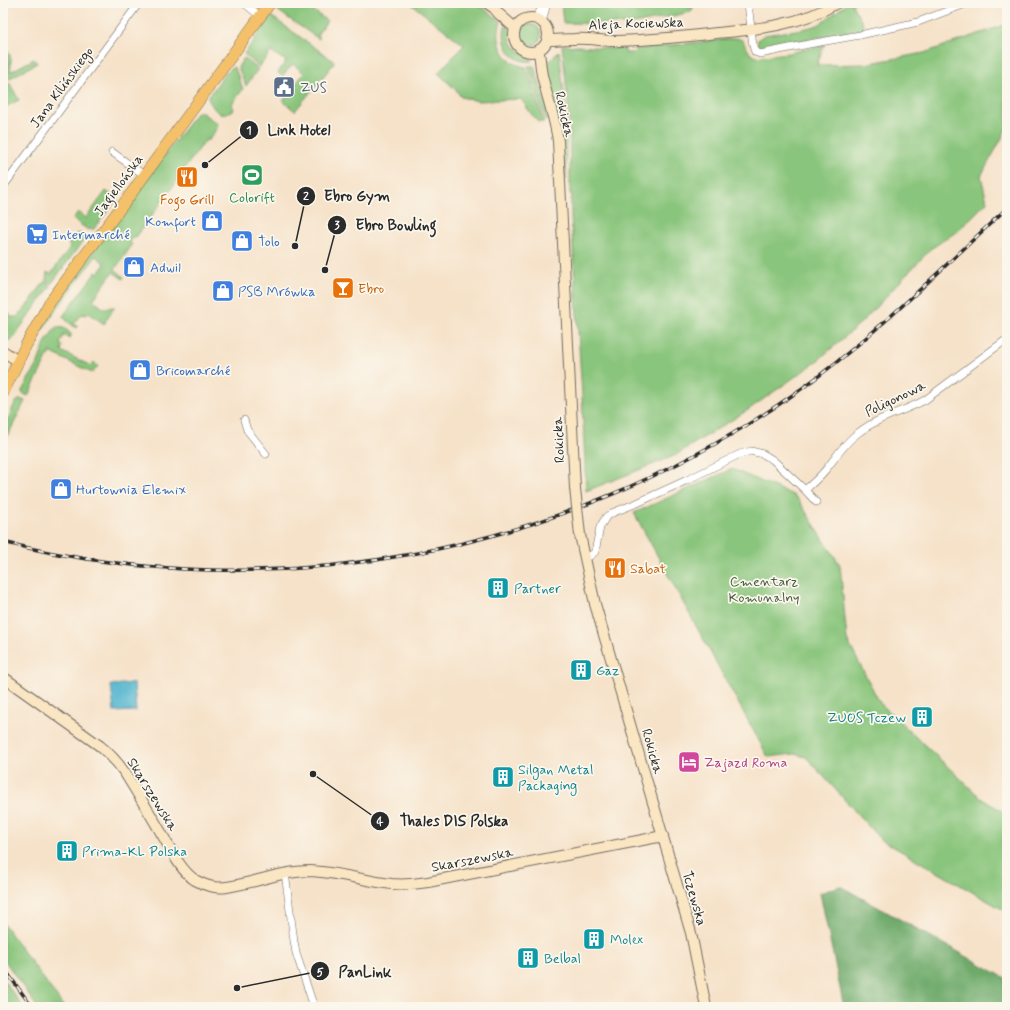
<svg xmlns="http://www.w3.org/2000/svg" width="1010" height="1010" font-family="Mynerve,sans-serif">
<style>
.green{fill:#89c57b;stroke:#5a7853}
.forest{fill:#6eaa6b;stroke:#4c6a4b}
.water{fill:#4fb4ce;stroke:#3d707c}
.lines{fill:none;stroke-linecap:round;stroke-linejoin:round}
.street-casing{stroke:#726b62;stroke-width:8}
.secondary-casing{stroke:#726b62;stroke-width:12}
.primary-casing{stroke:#726b62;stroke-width:12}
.street{stroke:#fff;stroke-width:7}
.secondary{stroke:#fbe6c3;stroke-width:10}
.primary{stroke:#f4c16a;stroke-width:11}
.rail-casing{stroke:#2b2b2b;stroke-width:3.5}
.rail{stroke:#fbf7ec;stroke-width:2;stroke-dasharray:6;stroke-linecap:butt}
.secondary-bridge-casing{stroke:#726b62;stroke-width:12;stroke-linecap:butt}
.secondary-bridge{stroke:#fbe6c3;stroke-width:10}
.labels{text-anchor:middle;stroke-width:3.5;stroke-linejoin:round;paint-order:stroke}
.street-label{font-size:14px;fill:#2b2b2b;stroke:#fbf7ec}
.service-label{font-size:14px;fill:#4e5e75;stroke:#fbf7ec;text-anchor:start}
.leisure-label{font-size:14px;fill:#27864d;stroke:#fbf7ec}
.food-label{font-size:14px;fill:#c56008;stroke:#fbf7ec;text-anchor:start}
.shop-label{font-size:14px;fill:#366cbe;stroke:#fbf7ec;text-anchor:start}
.park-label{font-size:14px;fill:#475943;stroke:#fbf7ec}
.culture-label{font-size:14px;fill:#0d838f;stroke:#fbf7ec;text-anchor:start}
.hotel-label{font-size:14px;fill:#b23c85;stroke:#fbf7ec;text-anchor:start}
.leader{fill:none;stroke:#2b2b2b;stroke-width:1.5}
.callout-dot{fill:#2b2b2b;stroke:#fbf7ec;stroke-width:1.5}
.mark-label{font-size:12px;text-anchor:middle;font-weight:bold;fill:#fff}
.callout-label{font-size:15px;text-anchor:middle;font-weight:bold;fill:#2b2b2b;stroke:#fbf7ec;stroke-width:3.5;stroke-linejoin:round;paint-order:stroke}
</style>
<rect width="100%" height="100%" fill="#fbf7ec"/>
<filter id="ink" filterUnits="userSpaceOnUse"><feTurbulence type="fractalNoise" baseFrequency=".025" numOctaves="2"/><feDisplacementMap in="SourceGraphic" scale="8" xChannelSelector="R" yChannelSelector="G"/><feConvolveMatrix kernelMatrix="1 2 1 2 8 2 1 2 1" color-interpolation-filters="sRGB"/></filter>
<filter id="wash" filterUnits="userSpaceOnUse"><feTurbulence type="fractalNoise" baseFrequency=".012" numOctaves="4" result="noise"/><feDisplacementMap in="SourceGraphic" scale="16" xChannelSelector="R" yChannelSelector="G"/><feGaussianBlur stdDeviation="0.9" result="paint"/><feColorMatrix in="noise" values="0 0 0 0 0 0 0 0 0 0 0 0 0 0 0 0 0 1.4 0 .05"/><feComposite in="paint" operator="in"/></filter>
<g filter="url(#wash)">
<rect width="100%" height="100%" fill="#f6e2c9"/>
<g class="green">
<polygon points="280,3 304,3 327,21 317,35 320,38 319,39 288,18 276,9"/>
<path d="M410,3H472L483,8L501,21C494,41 503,64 526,67L544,122H538C531,115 527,107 521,99L478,101L461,97L456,90L438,73L464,45Z"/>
<polygon points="561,3 692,3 693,6 691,12 634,24 563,23"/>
<polygon points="848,3 855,3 852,5 862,22 864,29 762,48 761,48 757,46 758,40 764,35 803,29 818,25 821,23"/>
<polygon points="271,16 335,62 295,111 283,101 304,73 293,64 282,76 278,73 286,61 271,52 259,67 244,54"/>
<path d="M1007,24V125L1003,136L981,176L987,202L959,230L932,248L922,258L864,320L816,362L748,410L674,456L586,491L582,395L571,217V199L572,198V194H570V135L568,102L562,45L625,49V53H634L635,49L737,38C745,40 744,44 748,50C749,53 752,55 755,57L789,53L824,45L817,65L865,64L924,53Z"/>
<circle cx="530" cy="35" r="11"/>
<path d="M505,26L510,28C511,32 510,37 511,41C515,51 527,52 532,61C511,64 501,44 505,26Z"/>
<path d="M3,45C12,53 12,62 10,72L34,59L37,63L3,82C3,79 2,77 3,75C5,71 8,70 8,63C8,56 3,52 3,45Z"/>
<polygon points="559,51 566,110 566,180 544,64 551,60"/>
<polygon points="244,58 258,69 246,86 238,67"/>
<path d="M528,66H534L549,113C549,116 549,119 546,121Z"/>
<path d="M232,67L235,68L243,89L232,104L234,110C231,111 227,113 224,114C217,115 209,103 208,97L224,75Z"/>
<polygon points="9,82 19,100 3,108 3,85"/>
<polygon points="197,112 201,112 218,124 217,128 209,140 206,140 178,177 177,181 136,237 135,236 130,242 132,245 115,269 124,277 123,279 113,272 93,300 103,308 115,307 105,321 106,322 104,324 89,313 86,315 82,314 74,324 78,327 76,328 67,321 63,316 96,272 98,273 105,264 96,256 57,309 37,338 36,337 52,306"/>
<polygon points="106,191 117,199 93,230 90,229 88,230 73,219 78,212 86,218"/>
<polygon points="77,233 81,234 86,237 51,284 46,280 47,272 51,274 70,247 68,243 75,235"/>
<polygon points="45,281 51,286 20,328 14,338 7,341 3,340 3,317 7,317 6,314 10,314 10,317 19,317 19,313 22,312 24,310"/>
<polygon points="56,327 64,328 71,334 71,336 70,338 64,335 60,343 62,346 61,351 91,366 94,362 98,366 92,373 50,352 28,396 22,393 22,391 29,378 36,368 45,343"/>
<polygon points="20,399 25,401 3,445 3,430 15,403"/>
<polygon points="732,469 791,494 797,498 840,565 847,640 880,703 982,799 1007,814 1007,912 880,839 806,757 794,754 768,757 634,513"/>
<polygon points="3,923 64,1007 37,1007 3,958"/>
<polygon points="3,979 23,1007 3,1007"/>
</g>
<polygon class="forest" points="840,886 1007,979 1007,1007 844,1007 820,893"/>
<polygon class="water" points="134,683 136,711 114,712 111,685"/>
</g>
<g filter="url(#ink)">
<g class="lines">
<g class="street-casing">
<g id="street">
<polyline points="244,3 260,16"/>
<polyline points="748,3 753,46 755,52 760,54 809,44 860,35 918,22 968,3"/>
<polyline points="535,19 544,5"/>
<polyline points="542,22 547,3"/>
<polyline points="112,152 144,175"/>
<polyline points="3,187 139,3"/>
<polyline points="244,420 247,430 266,454"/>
<path d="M805,490C813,483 821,476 827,468C837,456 845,442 858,433C878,417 903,412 925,400L1007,339"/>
<polyline points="585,558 590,556 595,552 600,527 606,517 612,513 637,503 685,481 740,454 751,451 763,454 773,460 805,490 816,502"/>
<polyline points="285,873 294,941 296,953 314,1007"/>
</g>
</g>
<g class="secondary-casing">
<g id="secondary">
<polyline points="487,3 494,8 499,14 515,28"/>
<circle cx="531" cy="35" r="17"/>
<path d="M547,40C556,40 565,39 574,39C588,38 603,41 617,41C651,40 684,37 717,33C758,29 801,25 837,3"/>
<path d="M538,50C541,59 540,67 542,75C547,97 555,119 558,141L575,488"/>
<polyline points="3,351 18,361"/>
<polyline points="580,535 595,604 691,933 706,1007"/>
<path d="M3,677L100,746C110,754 118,763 125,773C138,794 151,815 163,836C171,850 181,871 195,880C204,885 216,889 227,887C255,883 281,871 310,871C338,872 364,881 392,884C404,885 416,884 428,882L663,836"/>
</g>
</g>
<g class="primary-casing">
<polyline id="primary" points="3,393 26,345 50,302 125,202 270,3"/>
</g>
<use href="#street" class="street"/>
<use href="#secondary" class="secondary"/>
<use href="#primary" class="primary"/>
<g class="rail-casing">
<g id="rail">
<path d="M3,542C276,610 567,554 797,392C873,338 939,271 1007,208"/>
<polyline points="3,967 32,1007"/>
</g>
</g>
<use href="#rail" class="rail"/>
<g class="secondary-bridge-casing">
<polyline id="secondary-bridge" points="575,488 580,535"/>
</g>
<use href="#secondary-bridge" class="secondary-bridge"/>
</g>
</g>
<defs>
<g id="civic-square" transform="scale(1.15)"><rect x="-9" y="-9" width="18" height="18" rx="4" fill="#5c6f8a" stroke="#fbf7ec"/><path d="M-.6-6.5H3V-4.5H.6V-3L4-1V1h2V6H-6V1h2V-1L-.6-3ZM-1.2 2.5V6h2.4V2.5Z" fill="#fff"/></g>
<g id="stadium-square" transform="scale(1.15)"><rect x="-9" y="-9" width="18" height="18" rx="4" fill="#2e9e5b" stroke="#fbf7ec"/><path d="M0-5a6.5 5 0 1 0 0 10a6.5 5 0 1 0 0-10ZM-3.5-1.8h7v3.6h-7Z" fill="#fff"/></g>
<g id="restaurant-square" transform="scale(1.15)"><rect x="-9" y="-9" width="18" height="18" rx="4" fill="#e8710a" stroke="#fbf7ec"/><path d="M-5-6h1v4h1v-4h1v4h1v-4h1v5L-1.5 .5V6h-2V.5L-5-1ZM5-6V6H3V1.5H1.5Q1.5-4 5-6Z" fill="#fff"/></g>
<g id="shop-square" transform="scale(1.15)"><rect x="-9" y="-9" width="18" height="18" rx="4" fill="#3f7fe0" stroke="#fbf7ec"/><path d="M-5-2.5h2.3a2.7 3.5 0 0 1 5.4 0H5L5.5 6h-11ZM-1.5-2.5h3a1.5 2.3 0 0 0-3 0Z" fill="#fff"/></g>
<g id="supermarket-square" transform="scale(1.15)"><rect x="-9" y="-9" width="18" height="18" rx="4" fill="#3f7fe0" stroke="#fbf7ec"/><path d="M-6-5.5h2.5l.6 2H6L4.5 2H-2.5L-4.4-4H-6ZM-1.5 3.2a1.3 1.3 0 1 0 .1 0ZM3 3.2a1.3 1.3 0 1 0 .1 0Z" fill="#fff"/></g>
<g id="bar-square" transform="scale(1.15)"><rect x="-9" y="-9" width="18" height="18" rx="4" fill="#e8710a" stroke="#fbf7ec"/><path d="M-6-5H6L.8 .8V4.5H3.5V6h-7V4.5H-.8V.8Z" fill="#fff"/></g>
<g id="building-square" transform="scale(1.15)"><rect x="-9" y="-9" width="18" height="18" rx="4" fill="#0f9aa8" stroke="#fbf7ec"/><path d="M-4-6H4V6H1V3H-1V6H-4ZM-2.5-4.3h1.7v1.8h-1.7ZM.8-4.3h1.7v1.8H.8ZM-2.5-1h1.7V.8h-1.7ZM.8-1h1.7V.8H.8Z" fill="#fff"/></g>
<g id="hotel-square" transform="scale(1.15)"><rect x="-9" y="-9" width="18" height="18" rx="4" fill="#d1479c" stroke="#fbf7ec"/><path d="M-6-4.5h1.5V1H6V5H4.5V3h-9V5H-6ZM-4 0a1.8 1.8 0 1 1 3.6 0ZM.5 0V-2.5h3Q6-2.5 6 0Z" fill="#fff"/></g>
</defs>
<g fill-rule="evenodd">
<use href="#civic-square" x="284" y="87"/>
<use href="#stadium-square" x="252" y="175"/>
<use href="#restaurant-square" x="187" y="177"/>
<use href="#shop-square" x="212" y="221"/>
<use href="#supermarket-square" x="37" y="234"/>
<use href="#shop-square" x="242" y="241"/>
<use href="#shop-square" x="134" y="267"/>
<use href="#bar-square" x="343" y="288"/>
<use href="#shop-square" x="223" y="291"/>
<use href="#shop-square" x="140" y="370"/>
<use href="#shop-square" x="61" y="489"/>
<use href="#restaurant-square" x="615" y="568"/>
<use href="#building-square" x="498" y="588"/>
<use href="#building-square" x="581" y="670"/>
<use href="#building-square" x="922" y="717"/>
<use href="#hotel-square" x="689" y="762"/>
<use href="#building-square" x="503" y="777"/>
<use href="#building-square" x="67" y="851"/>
<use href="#building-square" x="594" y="939"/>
<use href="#building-square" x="528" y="958"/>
</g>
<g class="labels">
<g class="street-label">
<text transform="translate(636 23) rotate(-2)" y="5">Aleja Kociewska</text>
<text transform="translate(61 87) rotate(-54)" y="5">Jana Kilińskiego</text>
<text transform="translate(565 114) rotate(77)" y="5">Rokicka</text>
<text transform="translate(118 185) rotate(-54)" y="5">Jagiellońska</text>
<text transform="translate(895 398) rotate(-26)" y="5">Poligonowa</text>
<text transform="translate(558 440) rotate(-93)" y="5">Rokicka</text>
<text transform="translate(653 751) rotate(74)" y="5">Rokicka</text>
<text transform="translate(153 794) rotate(58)" y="5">Skarszewska</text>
<text transform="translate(472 859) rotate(-11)" y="5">Skarszewska</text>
<text transform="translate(695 898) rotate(74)" y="5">Tczewska</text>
</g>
<g class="service-label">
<text x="300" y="92">ZUS</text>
</g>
<g class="leisure-label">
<text x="252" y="202">Colorift</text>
</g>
<g class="food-label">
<text x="187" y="204" text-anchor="middle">Fogo Grill</text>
<text x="358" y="293">Ebro</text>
<text x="630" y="573">Sabat</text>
</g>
<g class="shop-label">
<text x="196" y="226" text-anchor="end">Komfort</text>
<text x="52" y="239">Intermarché</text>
<text x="258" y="246">Tolo</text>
<text x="150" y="272">Adwil</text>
<text x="238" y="296">PSB Mrówka</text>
<text x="156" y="375">Bricomarché</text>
<text x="76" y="494">Hurtownia Elemix</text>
</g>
<g class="park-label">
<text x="764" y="586">Cmentarz<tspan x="764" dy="16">Komunalny</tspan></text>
</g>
<g class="culture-label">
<text x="514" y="593">Partner</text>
<text x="596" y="675">Gaz</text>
<text x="906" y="722" text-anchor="end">ZUOS Tczew</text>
<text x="518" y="774">Silgan Metal<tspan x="518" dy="16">Packaging</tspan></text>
<text x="82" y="856">Prima-KL Polska</text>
<text x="610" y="944">Molex</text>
<text x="544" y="963">Belbal</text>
</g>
<g class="hotel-label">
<text x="704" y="767">Zajazd Roma</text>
</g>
</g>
<path class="leader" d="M205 165L249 130M295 246L306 196M325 270L337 225M313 774L380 821M237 988L320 971"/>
<g class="callout-dot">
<circle cx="205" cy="165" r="4"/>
<circle cx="295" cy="246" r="4"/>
<circle cx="325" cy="270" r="4"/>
<circle cx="313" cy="774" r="4"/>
<circle cx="237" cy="988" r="4"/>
<circle cx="249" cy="130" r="10"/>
<circle cx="306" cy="196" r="10"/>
<circle cx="337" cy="225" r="10"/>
<circle cx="380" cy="821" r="10"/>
<circle cx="320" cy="971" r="10"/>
</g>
<g class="mark-label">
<text x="249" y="134">1</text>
<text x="306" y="200">2</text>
<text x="337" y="229">3</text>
<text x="380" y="825">4</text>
<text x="320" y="976">5</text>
</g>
<g class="callout-label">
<text x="299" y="135">Link Hotel</text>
<text x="357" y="201">Ebro Gym</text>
<text x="396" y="230">Ebro Bowling</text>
<text x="454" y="826">Thales DIS Polska</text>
<text x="365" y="977">PanLink</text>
</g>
<rect width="1010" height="1010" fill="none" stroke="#fbf7ec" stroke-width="16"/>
</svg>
